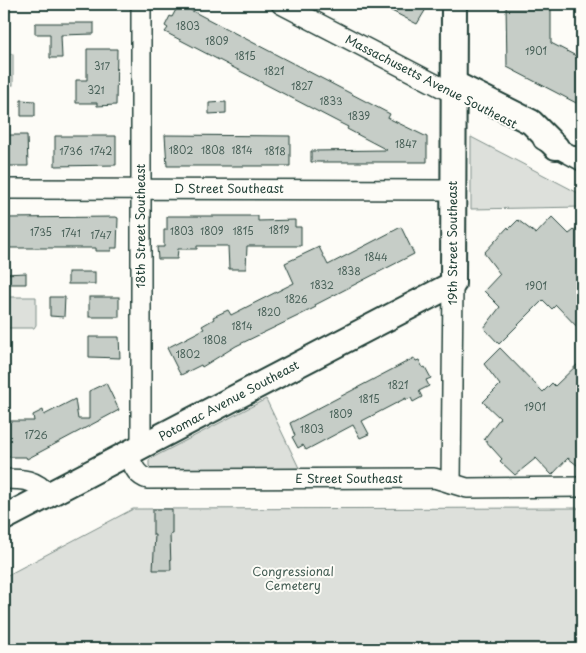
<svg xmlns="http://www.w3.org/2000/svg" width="586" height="653" font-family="'Playpen Sans',sans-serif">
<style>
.green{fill:#dde0db;stroke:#7e8e88}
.building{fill:#c6cdc7;stroke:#1f3d34}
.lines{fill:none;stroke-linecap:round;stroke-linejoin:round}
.minor-casing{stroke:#1f3d34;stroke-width:22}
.major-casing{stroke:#1f3d34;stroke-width:28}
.minor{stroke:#fdfcf7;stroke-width:19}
.major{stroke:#fdfcf7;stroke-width:24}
.labels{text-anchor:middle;stroke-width:4;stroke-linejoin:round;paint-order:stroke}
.number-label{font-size:10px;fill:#496159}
.street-label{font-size:12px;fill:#1f3d34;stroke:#fdfcf7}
.park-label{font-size:12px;fill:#455e55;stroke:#fdfcf7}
</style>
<rect width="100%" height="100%" fill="#fdfcf7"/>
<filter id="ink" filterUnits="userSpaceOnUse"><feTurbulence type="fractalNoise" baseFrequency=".02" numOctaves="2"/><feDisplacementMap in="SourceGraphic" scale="10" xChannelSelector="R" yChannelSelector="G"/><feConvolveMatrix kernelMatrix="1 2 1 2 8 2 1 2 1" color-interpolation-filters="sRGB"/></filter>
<g filter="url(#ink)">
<g class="green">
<rect x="4" y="54" width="9" height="31"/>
<polygon points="471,137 582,195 582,207 471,209"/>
<polygon points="4,297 36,297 36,325 34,328 4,328"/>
<polygon points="266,399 300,470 152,469 149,466 149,460 152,458"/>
<polygon points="582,508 582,649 4,649 4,577 133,509"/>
</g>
<g class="building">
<polygon points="179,4 390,114 388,118 427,137 427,162 311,162 311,151 387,150 347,129 348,127 338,122 165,32 168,28 165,26 170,16 172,17"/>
<polygon points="378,4 429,4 417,24"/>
<polygon points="506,4 551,4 551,43 582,59 582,106 507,67"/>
<polygon points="35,23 94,23 94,34 61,35 62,58 50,58 50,34 35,34"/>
<polygon points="87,49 117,49 116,105 97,106 97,103 76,103 76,80 87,80"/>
<polygon points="21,100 35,101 35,116 21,116"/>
<polygon points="226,102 226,113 209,114 209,103"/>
<polygon points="4,135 27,135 28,166 4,166"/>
<polygon points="165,135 290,136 290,166 167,166"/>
<polygon points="55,136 116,136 116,165 55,166"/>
<polygon points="167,216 258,216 258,221 295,220 295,227 301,227 301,246 247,246 246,269 229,269 228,246 197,246 197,249 178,249 177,259 158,259 157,247 164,247 164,230 167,230"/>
<polygon points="116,217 118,218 117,248 111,248 111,251 96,251 96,248 4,248 4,218"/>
<polygon points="552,217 569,234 582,224 582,332 556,305 552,309 543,300 499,344 484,328 500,307 484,291 500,274 484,253 508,227 509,229 518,220 536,234"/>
<polygon points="401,227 414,254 315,305 316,307 298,316 236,346 202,367 201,365 181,375 179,372 167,348 204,329 202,326 214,319 213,317 228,310 231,315 294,283 285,263 319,247 328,265"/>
<rect x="68" y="272" width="27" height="12"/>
<polygon points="26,273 26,284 4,284 4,274"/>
<polygon points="50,297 65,297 64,317 50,316"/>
<rect x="89" y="297" width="30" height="20"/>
<polygon points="89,337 119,337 120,358 89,357"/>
<polygon points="500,348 543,392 552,383 555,386 582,360 582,469 568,458 552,475 536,458 515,475 500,461 502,459 484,439 500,418 483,402 500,385 484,364"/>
<polygon points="414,358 416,361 419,360 423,368 425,367 431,378 426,380 429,386 419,391 422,397 413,402 411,398 406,400 406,398 362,421 369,434 360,438 353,425 306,450 303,445 298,448 292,437 295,436 290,423"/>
<polygon points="106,383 119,410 27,459 26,457 4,457 4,421 34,421 33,415 43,410 44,415 75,399 78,419 89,419 89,391"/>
<polygon points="153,509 172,509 172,534 170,534 171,570 153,570 155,535 153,535"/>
</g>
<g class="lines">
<g class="minor-casing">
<g id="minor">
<polyline points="281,4 464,99"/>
<polyline points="543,140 582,161"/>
<polyline points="4,189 454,190"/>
<polyline points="141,448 141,4"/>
<path d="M128,454C133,465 136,476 148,479L434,478L467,488L582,487"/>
<path d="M4,479C21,479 37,479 48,495"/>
<polyline points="451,483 453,284"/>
</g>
</g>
<g class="major-casing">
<g id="major">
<polyline points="453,83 531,122 556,147"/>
<polyline points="4,518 453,284 454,4"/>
</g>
</g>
<use href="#minor" class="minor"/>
<use href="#major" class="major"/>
</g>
</g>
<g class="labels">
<g class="number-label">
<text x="188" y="30">1803</text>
<text x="217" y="45">1809</text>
<text x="536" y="55">1901</text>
<text x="245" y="60">1815</text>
<text x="102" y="70">317</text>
<text x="274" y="75">1821</text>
<text x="302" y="90">1827</text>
<text x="96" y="94">321</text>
<text x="331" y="105">1833</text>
<text x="359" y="120">1839</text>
<text x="406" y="148">1847</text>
<text x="181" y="154">1802</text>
<text x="213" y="154">1808</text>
<text x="242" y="154">1814</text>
<text x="71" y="155">1736</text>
<text x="101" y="155">1742</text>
<text x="275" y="155">1818</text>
<text x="279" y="234">1819</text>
<text x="182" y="235">1803</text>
<text x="212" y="235">1809</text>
<text x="243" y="235">1815</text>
<text x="41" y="236">1735</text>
<text x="71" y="237">1741</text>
<text x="101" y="239">1747</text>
<text x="376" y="261">1844</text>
<text x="349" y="275">1838</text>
<text x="322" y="289">1832</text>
<text x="536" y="290">1901</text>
<text x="296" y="303">1826</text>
<text x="269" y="316">1820</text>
<text x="242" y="330">1814</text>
<text x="215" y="344">1808</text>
<text x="188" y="358">1802</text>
<text x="398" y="389">1821</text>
<text x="369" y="403">1815</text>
<text x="535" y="411">1901</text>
<text x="341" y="418">1809</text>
<text x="312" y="433">1803</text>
<text x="36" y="439">1726</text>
</g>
<g class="street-label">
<text transform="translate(431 82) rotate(27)" y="4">Massachusetts Avenue Southeast</text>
<text x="229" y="193">D Street Southeast</text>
<text transform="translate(141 226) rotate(-90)" y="4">18th Street Southeast</text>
<text transform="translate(453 243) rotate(-90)" y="4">19th Street Southeast</text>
<text transform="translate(229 401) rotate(-28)" y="4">Potomac Avenue Southeast</text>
<text x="349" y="483">E Street Southeast</text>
</g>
<g class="park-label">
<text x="293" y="576">Congressional<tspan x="293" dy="14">Cemetery</tspan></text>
</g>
</g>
<rect width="586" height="653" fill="none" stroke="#fdfcf7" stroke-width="20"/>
<rect x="10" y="10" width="566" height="633" fill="none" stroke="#1f3d34" stroke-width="2" filter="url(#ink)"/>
</svg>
